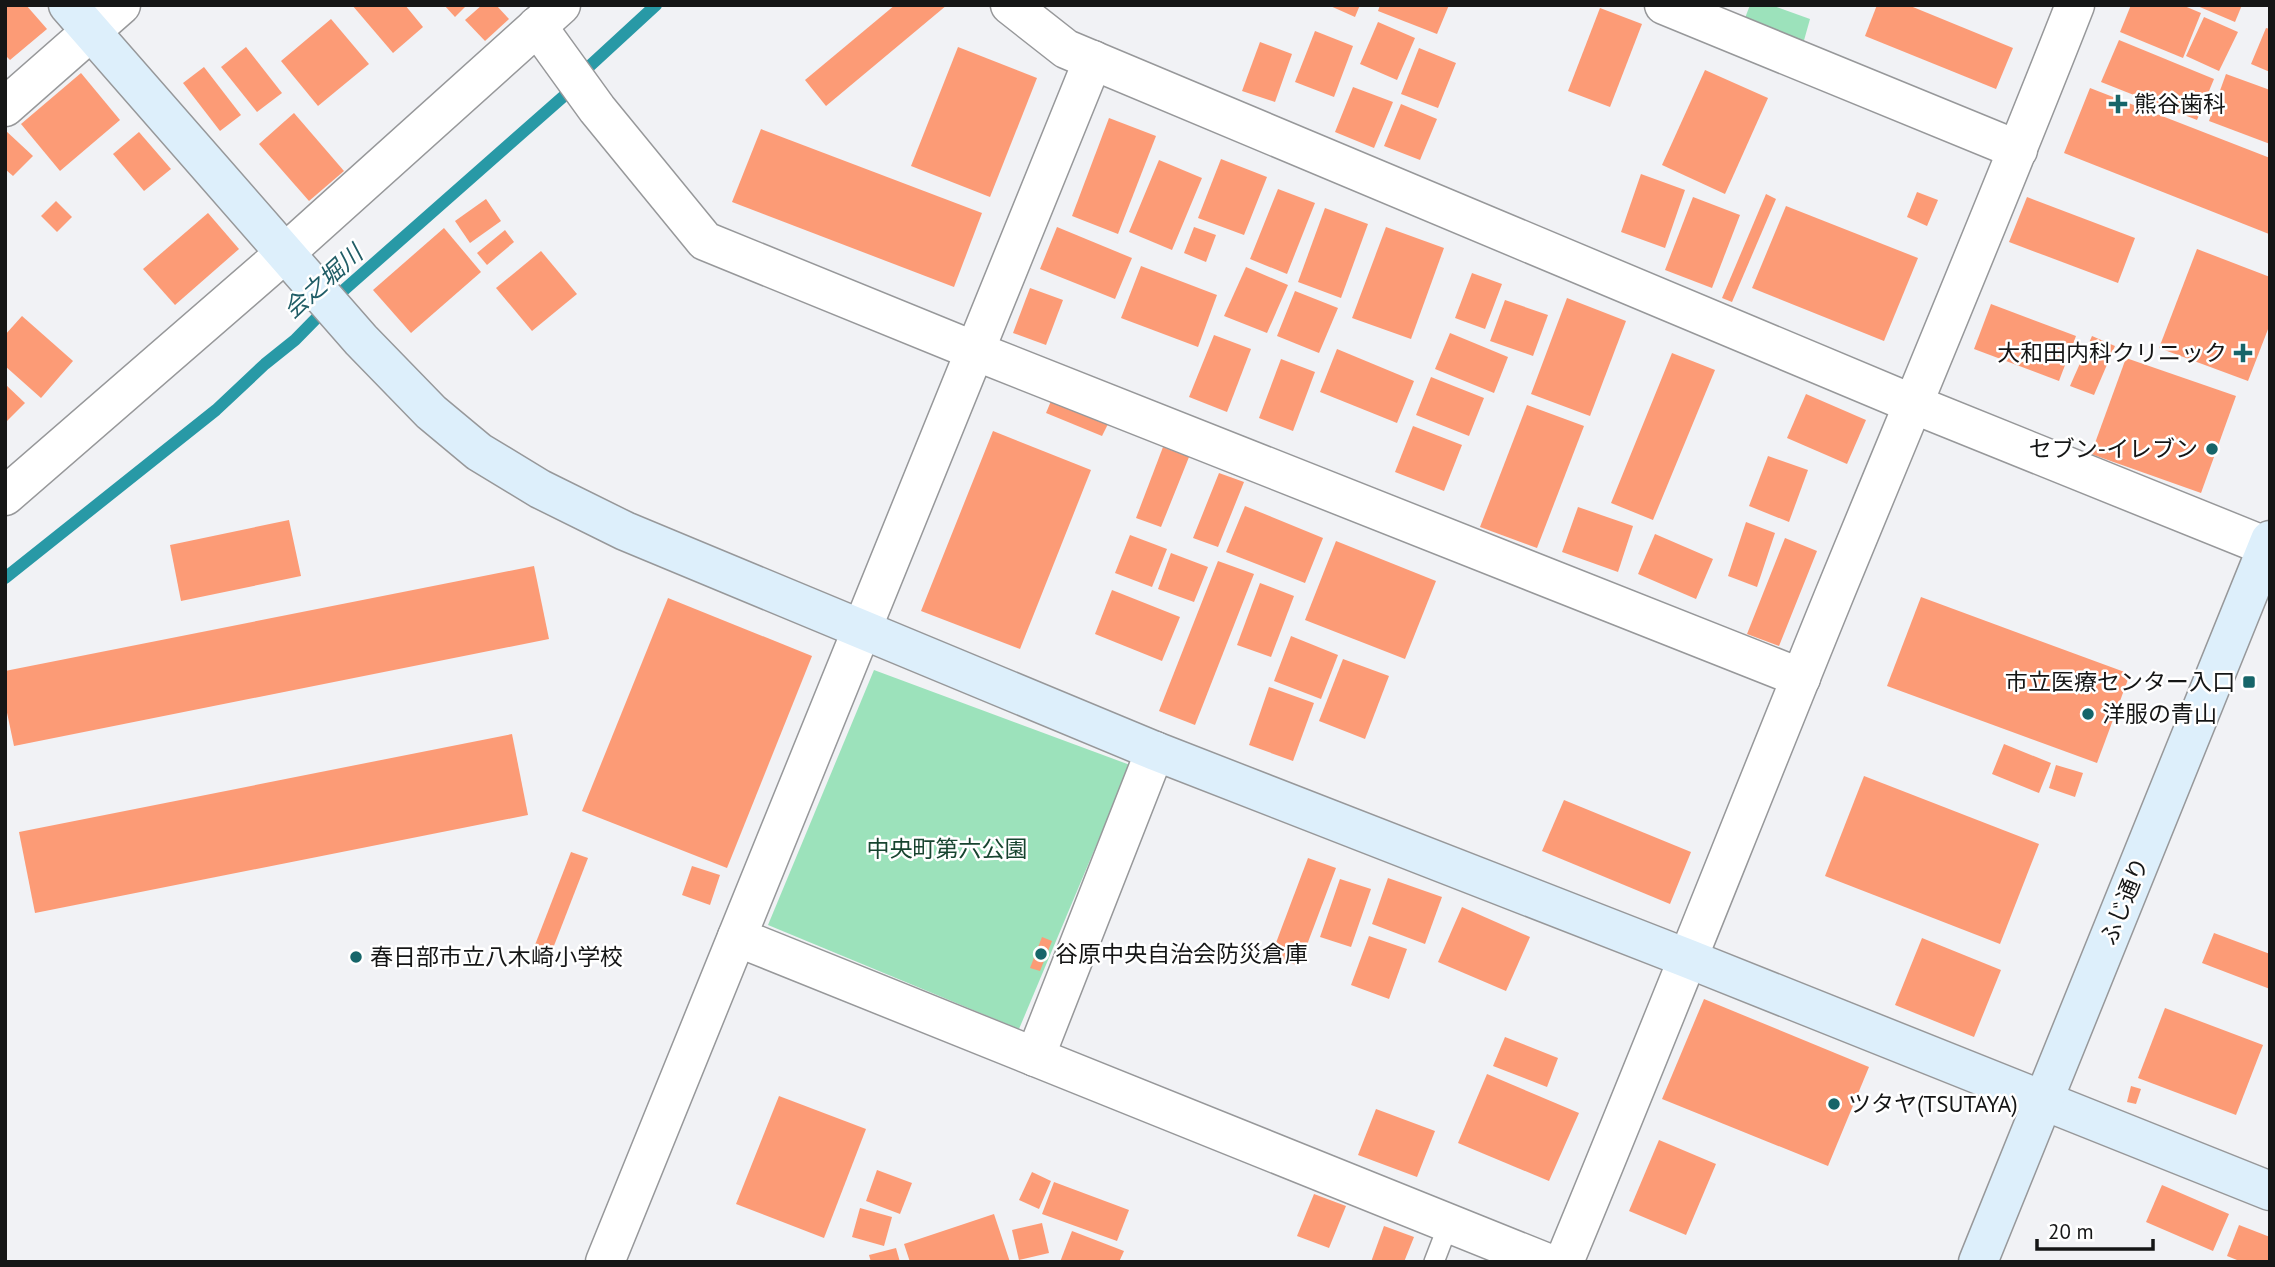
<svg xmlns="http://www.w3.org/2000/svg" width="2275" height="1267" font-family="'PT Sans','Noto Sans JP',sans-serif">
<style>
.green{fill:#9ce2bb}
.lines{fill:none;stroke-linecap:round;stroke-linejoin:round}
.stream{stroke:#2899a6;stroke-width:12}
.building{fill:#fc9b76}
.lane-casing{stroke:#97989a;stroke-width:22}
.street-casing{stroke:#97989a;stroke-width:41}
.secondary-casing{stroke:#97989a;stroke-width:41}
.lane{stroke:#fff;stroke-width:19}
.street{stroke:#fff;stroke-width:38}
.secondary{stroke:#ddeffb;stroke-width:38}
.poi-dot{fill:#166569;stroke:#fff;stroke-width:2.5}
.labels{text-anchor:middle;stroke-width:5;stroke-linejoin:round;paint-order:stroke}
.poi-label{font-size:23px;fill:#151616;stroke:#fff;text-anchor:start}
.park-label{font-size:23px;fill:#17442f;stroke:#fff}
.street-label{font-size:23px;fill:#151616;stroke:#fff}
.water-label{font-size:24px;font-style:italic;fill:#205d66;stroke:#fff}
</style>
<rect width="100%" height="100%" fill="#f1f2f5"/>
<g class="green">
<polygon points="1750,5 1771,5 1810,19 1801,51 1742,26"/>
<polygon points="874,670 1130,765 1019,1029 768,925"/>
</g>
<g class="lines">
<polyline class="stream" points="5,578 216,410 265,364 295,340 345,289 581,81 581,74 656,5"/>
</g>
<g class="building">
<polygon points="5,5 26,5 47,29 10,60 5,55"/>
<polygon points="352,5 405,5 423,27 393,53"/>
<polygon points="444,5 467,5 455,17"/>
<polygon points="482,5 496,5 509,19 485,41 465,20"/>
<polygon points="895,5 947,5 826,106 805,80"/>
<polygon points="1328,5 1360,5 1355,17"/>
<polygon points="1380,5 1449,5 1437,34 1378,11"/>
<polygon points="1877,5 1908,5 2013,48 1996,89 1865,36"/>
<polygon points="2131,5 2182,5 2201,13 2183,58 2120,32"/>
<polygon points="2195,5 2242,5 2235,22"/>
<polygon points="1600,8 1642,24 1610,107 1568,91"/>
<polygon points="2204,17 2238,32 2219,71 2186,56"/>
<polygon points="331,19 369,64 318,106 281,61"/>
<polygon points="1378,22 1415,38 1397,80 1360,64"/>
<polygon points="2266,28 2270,29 2270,72 2251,64"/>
<polygon points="1315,31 1353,46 1334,97 1295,82"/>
<polygon points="2119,40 2214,79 2197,120 2101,82"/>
<polygon points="1260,42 1292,54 1275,102 1242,91"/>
<polygon points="246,47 282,93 257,112 221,67"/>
<polygon points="958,47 1037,78 990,197 911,166"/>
<polygon points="1419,48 1456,63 1438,108 1401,94"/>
<polygon points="204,67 241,115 220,131 183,83"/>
<polygon points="1705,70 1768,98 1725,194 1662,165"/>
<polygon points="81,73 120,120 60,171 21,124"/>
<polygon points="2226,74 2270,90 2270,144 2209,121"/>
<polygon points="1353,87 1393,102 1374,148 1335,132"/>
<polygon points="2090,88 2270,158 2269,234 2064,153"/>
<polygon points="1401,104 1437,119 1420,160 1384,146"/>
<polygon points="294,113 344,171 309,201 259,144"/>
<polygon points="1109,118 1156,136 1118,234 1072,216"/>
<polygon points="761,129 982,213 954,287 732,202"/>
<polygon points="5,130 33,156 13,176 5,169"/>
<polygon points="139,132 171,169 144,191 113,154"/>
<polygon points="1221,159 1267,177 1244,235 1198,218"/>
<polygon points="1159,160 1202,178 1172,250 1129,232"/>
<polygon points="1641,174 1685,190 1665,248 1621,232"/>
<polygon points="1278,189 1315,203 1287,274 1250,259"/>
<polygon points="1917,192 1938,200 1927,226 1907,217"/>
<polygon points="1766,194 1776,199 1732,302 1722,298"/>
<polygon points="1693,197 1740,215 1712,288 1665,270"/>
<polygon points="2027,197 2135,238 2118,283 2009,242"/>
<polygon points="486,199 501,221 470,243 455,221"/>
<polygon points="56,201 72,217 57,232 41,216"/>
<polygon points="1786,206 1918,258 1884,341 1752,288"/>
<polygon points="1325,208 1368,224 1341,298 1298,282"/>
<polygon points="208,213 239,249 175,305 143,269"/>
<polygon points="1057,227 1132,258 1115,299 1040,269"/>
<polygon points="1194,227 1216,235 1206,262 1184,253"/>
<polygon points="1386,227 1444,248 1411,339 1352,318"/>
<polygon points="444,228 481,272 411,333 373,290"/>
<polygon points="505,230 514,242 487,265 477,253"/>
<polygon points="2197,249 2270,277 2270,324 2248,381 2159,348"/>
<polygon points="541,251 577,294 532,331 496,288"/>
<polygon points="1141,266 1217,295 1198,347 1121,318"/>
<polygon points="1246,267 1288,285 1267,333 1224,316"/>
<polygon points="1472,273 1502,284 1485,329 1455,318"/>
<polygon points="1030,288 1063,300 1046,345 1013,333"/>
<polygon points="1295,291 1338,308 1319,353 1277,336"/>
<polygon points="1567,298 1626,321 1590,416 1531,394"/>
<polygon points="1505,300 1548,315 1533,356 1490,341"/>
<polygon points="1991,304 2076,336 2059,381 1974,349"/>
<polygon points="22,316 73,361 41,398 5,366 5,335"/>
<polygon points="1450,333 1508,357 1494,393 1435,369"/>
<polygon points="1214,335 1251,349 1227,412 1189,397"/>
<polygon points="2092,336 2115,346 2094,395 2070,386"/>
<polygon points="1337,349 1414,381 1397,423 1320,392"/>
<polygon points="1672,353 1715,370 1653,520 1611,503"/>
<polygon points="2126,358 2236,396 2201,493 2091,454"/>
<polygon points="1281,359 1315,372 1293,431 1259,418"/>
<polygon points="1431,377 1484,398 1469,436 1416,415"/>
<polygon points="5,384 25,403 5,423"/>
<polygon points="1806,394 1866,420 1847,464 1787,438"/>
<polygon points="1051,401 1108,424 1102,436 1046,413"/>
<polygon points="1527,405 1584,426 1537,548 1480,527"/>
<polygon points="1413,426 1462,445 1444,491 1395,472"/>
<polygon points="993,431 1091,470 1020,649 921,611"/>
<polygon points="1163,447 1189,457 1161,527 1136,518"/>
<polygon points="1768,456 1808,470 1789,522 1749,506"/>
<polygon points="1219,473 1244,482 1218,547 1193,538"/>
<polygon points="1245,506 1323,538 1305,583 1226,552"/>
<polygon points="1578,507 1633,526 1618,572 1562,552"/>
<polygon points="289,520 301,576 181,601 170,545"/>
<polygon points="1746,522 1775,533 1757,587 1728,576"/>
<polygon points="1655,534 1713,559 1696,599 1638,574"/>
<polygon points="1130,535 1167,549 1152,587 1115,573"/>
<polygon points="1785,538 1817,551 1779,646 1747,634"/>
<polygon points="1336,541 1436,581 1405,659 1305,620"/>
<polygon points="1171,553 1208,567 1194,602 1158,589"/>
<polygon points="1218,561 1254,574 1195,725 1159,711"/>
<polygon points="534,566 549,639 14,746 5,703 5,671"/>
<polygon points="1260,583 1294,596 1271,657 1237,645"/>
<polygon points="1112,590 1180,617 1162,661 1095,634"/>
<polygon points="1921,597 2130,674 2097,763 1887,686"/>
<polygon points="668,598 812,656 727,868 582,811"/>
<polygon points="1291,636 1338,655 1321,699 1274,681"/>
<polygon points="1343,659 1389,676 1365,739 1319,721"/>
<polygon points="1269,687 1314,703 1293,761 1249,745"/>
<polygon points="512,734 528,815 35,913 19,832"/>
<polygon points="2004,744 2051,763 2039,793 1992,774"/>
<polygon points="2056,765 2083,773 2075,797 2049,788"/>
<polygon points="1864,776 2039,844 2000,944 1825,876"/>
<polygon points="1564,800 1691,852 1670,904 1542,851"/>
<polygon points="571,852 588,858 550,956 533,950"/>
<polygon points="1308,858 1336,868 1299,966 1271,956"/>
<polygon points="692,866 720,875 710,905 682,895"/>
<polygon points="1388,878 1442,897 1425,944 1372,924"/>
<polygon points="1340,879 1371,889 1351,947 1320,937"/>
<polygon points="1462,907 1530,937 1506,991 1438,962"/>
<polygon points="2214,933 2270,954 2270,989 2202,963"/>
<polygon points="1369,936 1407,949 1389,999 1351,985"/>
<polygon points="1042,937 1052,941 1040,971 1030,968"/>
<polygon points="1922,938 2001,970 1974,1037 1895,1005"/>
<polygon points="1704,999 1869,1067 1828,1166 1662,1099"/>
<polygon points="2165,1008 2263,1045 2236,1115 2138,1078"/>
<polygon points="1505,1037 1558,1058 1547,1087 1493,1066"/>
<polygon points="1487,1074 1579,1113 1549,1181 1458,1143"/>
<polygon points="2131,1086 2141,1089 2136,1104 2127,1102"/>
<polygon points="779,1096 866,1129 824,1238 736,1204"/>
<polygon points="1376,1109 1435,1131 1417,1177 1358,1155"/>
<polygon points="1659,1140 1716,1164 1686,1235 1629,1211"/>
<polygon points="877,1170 912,1183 900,1214 866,1201"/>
<polygon points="1032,1172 1051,1181 1039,1209 1019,1200"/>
<polygon points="1054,1182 1129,1210 1117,1241 1042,1214"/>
<polygon points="2162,1185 2229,1214 2213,1251 2146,1222"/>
<polygon points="1314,1194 1346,1206 1329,1248 1297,1236"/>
<polygon points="860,1208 892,1217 884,1246 852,1237"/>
<polygon points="994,1214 1010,1262 910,1262 904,1244"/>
<polygon points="1042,1223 1049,1253 1019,1260 1012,1230"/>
<polygon points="2239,1225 2270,1237 2270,1262 2242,1262 2227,1256"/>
<polygon points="1384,1226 1414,1237 1404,1262 1371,1262"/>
<polygon points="1072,1231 1124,1251 1119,1262 1060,1262"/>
<polygon points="896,1248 900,1262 871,1262 869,1255"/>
</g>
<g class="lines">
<g class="lane-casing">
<polyline id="lane" points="1434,1262 1449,1223"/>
</g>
<g class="street-casing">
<g id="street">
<polyline points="1010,5 1066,49 1913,404 2270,548"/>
<polyline points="1664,5 2018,150"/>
<polyline points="537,26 597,109 705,241 975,351 1801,678"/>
<polyline points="5,107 121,5"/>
<polyline points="5,496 284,254 561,5"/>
<polyline points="737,937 1545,1262"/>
<polyline points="1035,1057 1155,751"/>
<polyline points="605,1262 1093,60"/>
<path d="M1564,1262C1656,1041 1743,819 1833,598C1914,401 1997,204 2075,5"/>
</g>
</g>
<g class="secondary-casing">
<g id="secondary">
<polyline points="68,5 361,340 431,412 479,452 540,489 625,531 1155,751 1689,959 2270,1191"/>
<polyline points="1978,1262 2270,540"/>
</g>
</g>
<use href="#lane" class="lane"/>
<use href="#street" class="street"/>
<use href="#secondary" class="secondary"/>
</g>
<g class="poi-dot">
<path d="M2114.5 93.5h7v7h7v7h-7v7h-7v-7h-7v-7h7z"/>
<path d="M2239.5 342.5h7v7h7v7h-7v7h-7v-7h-7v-7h7z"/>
<circle cx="2212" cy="449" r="7"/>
<rect x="2242" y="675" width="14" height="14" rx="3.5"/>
<circle cx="2088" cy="714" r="7"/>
<circle cx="1041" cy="954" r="7"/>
<circle cx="356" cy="957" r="7"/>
<circle cx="1834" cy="1104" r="7"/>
</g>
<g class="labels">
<g class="poi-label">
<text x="2134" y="112">熊谷歯科</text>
<text x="2227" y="361" text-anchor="end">大和田内科クリニック</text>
<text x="2198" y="457" text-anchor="end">セブン-イレブン</text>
<text x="2235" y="690" text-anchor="end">市立医療センター入口</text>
<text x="2102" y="722">洋服の青山</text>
<text x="1055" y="962">谷原中央自治会防災倉庫</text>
<text x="370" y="965">春日部市立八木崎小学校</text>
<text x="1848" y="1112">ツタヤ(TSUTAYA)</text>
</g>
<g class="park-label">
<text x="947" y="857">中央町第六公園</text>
</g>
<g class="street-label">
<text transform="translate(2124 901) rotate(-68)" y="8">ふじ通り</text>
</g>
<g class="water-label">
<text transform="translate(323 282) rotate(-42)" y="8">会之堀川</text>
</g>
</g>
<rect width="2275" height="1267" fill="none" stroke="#151616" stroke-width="14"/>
<path d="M2037 1239v10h116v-10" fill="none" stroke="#151616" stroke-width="3.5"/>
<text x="2048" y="1239" font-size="21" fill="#151616" stroke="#ffffff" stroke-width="5" paint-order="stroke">20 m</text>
</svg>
